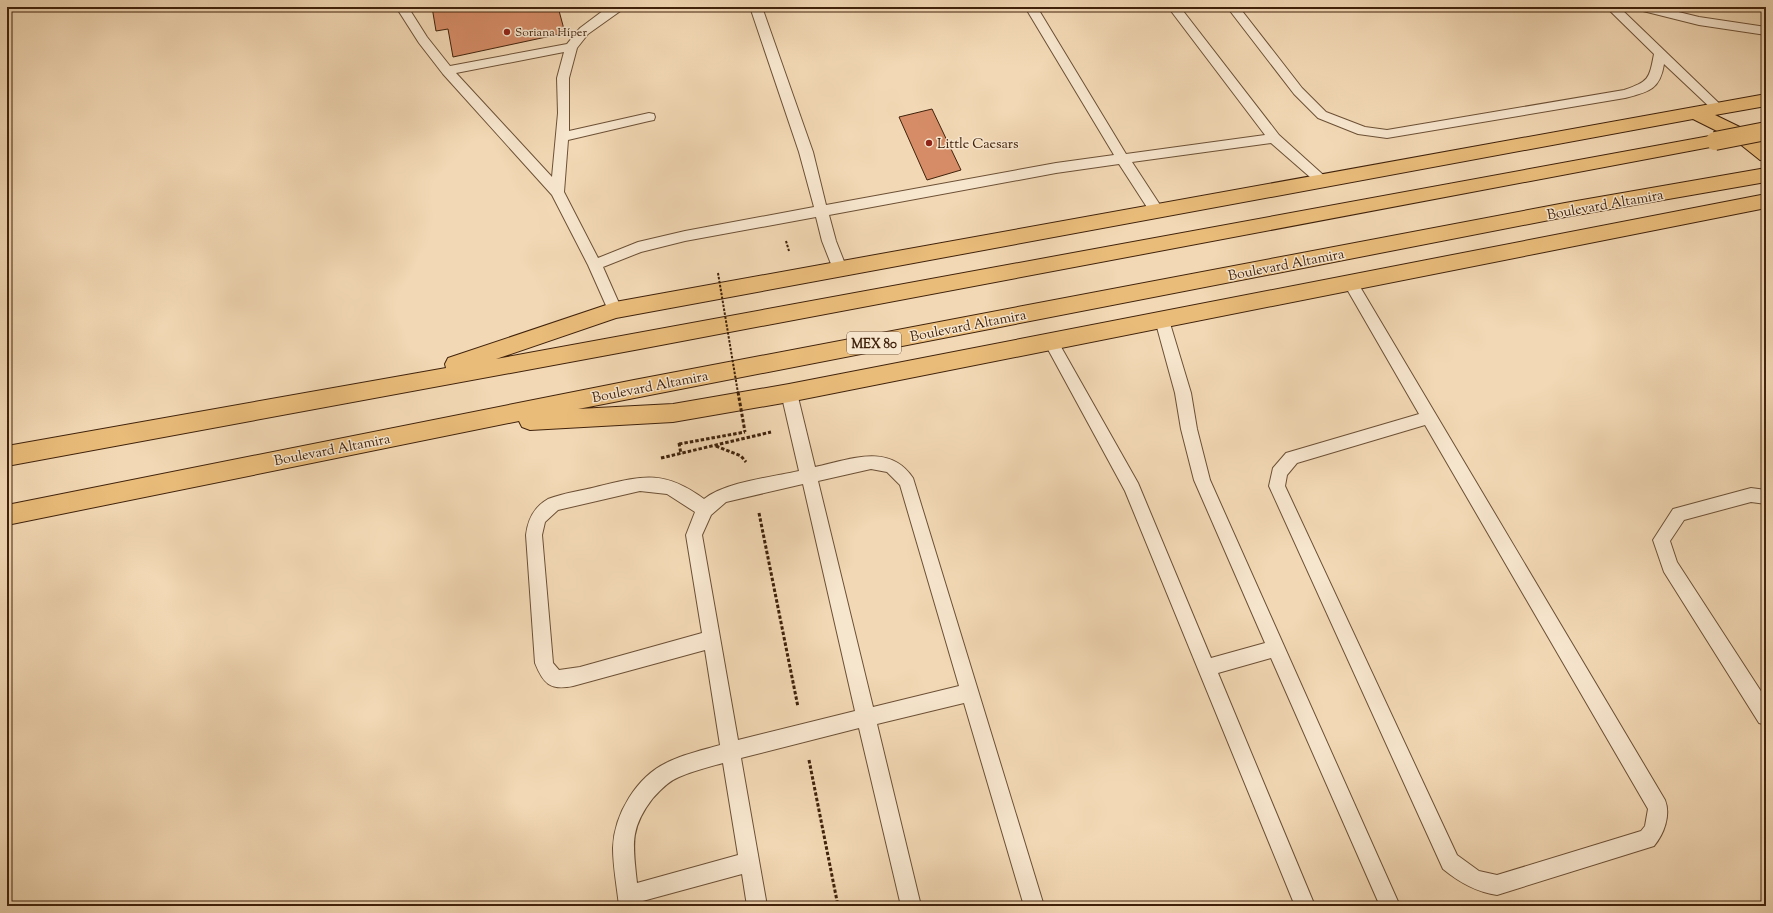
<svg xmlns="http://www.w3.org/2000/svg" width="1773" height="913" font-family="'Sorts Mill Goudy',serif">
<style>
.building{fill:#d58c67;stroke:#40220b}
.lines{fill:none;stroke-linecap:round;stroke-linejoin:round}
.service-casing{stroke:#6c5035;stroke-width:2}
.primary-casing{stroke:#40220b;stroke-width:2}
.path-far1{stroke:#40220b;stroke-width:2;stroke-dasharray:2.5 1.5;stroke-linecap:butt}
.path{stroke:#40220b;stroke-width:3;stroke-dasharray:3.5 2;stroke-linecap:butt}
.service{fill:#f7e6ce;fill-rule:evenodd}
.primary{fill:#e9bc7a;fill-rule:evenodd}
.primary-bridge-casing{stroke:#40220b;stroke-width:20;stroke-linecap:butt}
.path-bridge-far1{stroke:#40220b;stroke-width:2;stroke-dasharray:2.5 1.5;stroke-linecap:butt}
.path-bridge{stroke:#40220b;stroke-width:3;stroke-dasharray:3.5 2;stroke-linecap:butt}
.primary-bridge{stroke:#e9bc7a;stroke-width:18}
.poi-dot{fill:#8f2418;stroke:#f7e6ce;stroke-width:1.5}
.labels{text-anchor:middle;stroke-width:3;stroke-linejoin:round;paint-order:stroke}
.far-poi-label{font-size:12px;fill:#40220b;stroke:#f7e6ce;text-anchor:start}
.shield{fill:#f7e6ce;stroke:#775d46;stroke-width:1}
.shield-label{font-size:13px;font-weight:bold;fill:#40220b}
.poi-label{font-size:14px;fill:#40220b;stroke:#f7e6ce;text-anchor:start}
.street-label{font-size:14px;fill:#40220b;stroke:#f7e6ce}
</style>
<rect width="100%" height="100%" fill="#f2d8b4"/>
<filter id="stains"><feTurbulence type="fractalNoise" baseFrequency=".005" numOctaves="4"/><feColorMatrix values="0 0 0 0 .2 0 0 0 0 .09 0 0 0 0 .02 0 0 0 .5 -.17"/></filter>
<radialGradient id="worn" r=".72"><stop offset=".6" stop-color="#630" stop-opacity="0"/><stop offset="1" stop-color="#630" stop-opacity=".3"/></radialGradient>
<g class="building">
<polygon points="432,7 558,7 565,33 453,57 448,29 436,31"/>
<polygon points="932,109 961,170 927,180 899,117"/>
</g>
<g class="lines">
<g class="service-casing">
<g id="service">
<path d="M396,7H408L427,37L450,66L567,44L580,28L608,7H626L588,34L577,48L569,78V131L649,113L654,114L655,117L654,120L649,121L568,140L564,192L598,258L638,242L685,231L814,207L799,152L750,7H762L813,152L826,205L1056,163L1114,155L1025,7H1037L1126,154L1265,135L1168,7H1180L1279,135L1330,181L1328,184L1323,186L1318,184L1271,143L1132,162L1164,211L1162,215L1157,216L1152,215L1119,164L1056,173L829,215L836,241L847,269L845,273L840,274L835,273L833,269L822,241L816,217L685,241L641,252L603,267L622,310L620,314L615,316L610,314L608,310L588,265L552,195L443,74L419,43ZM564,52L557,78L558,113L552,177L456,73Z"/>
<path d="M1227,7H1239L1302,88L1326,112L1365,127L1387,130L1624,90C1649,81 1649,80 1654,54L1606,7H1619L1725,109L1723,112H1715L1664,64C1660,90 1648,92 1625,98L1387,138L1358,134L1318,118L1294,94Z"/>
<polygon points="1637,7 1658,7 1699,17 1766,27 1766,35 1699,25 1639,10"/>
<path d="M1351,278L1356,280L1665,800C1671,815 1664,834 1654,846L1497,895C1476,892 1459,882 1443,869L1269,486L1273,468L1286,453L1419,414L1344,284L1346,280ZM1425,425L1648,809L1645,826L1641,831L1497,875L1479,871L1457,855L1285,486L1287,475L1297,463Z"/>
<polygon points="1162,314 1167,316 1169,320 1191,393 1197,429 1210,480 1400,906 1380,906 1271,658 1218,673 1315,906 1295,906 1125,491 1044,342 1046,338 1051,336 1056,338 1138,483 1211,658 1265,643 1194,480 1181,429 1175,393 1155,320 1157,316"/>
<path d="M789,387L794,388L797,393L815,467C849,460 889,442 913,478L1044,906H1024L964,703L877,724L921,906H901L859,728L741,758L767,906H747L742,874L639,902V906H619C617,887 613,867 613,848C614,814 637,776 668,762C684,754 703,750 720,745L705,650L573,686C550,691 543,683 535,663L526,535C528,519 534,507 548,499C564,493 580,491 596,487C642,476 663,469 704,499C725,482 772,477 799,471L781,393L784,388ZM871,469L887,472L900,485L959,686L873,707L818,481ZM803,484L855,711L738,740L702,535L711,515L726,502ZM640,491L667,494L695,512L686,535L702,633L580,667L559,670L553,663L542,535L545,522L558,510ZM723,763L738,855L637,883C633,845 629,829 653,798C660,790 669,781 679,777C693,771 709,767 723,763Z"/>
<polygon points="1751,488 1766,490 1766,504 1751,502 1684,520 1670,541 1677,562 1766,699 1766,725 1759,723 1664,572 1653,540 1673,509"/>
</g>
</g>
<g class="primary-casing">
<g id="primary">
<polygon points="1766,94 1766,106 1715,115 1748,131 1765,143 1766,161 1760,160 1735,140 1693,119 616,318 496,359 1715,135 1721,137 1724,141 1721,145 640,349 7,466 7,446 446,368 445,364 448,358 615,302"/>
<polygon points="1766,168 1766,182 1565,217 578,409 673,404 789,384 1766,194 1766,208 789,402 673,422 530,430 522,427 519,421 7,525 7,505 634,380 1565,203"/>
</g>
</g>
<polyline class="path-far1" points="786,241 789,251"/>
<g class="path">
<polyline points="679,443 681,454"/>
<polyline points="679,444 745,432"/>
<polyline points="716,446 741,456 746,462"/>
<polyline points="661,458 771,432"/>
<polyline points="759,513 798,707"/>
<polyline points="809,760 838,906"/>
</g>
<use href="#service" class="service"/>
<use href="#primary" class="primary"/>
<g class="primary-bridge-casing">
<polyline id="primary-bridge" points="1715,141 1766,131"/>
</g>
<polyline class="path-bridge-far1" points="718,273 738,393"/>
<polyline class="path-bridge" points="738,392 745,432"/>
<use href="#primary-bridge" class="primary-bridge"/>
</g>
<g class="poi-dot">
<circle cx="507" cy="32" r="4"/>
<circle cx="929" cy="143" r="4"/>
</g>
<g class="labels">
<g class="far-poi-label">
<text x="515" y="36">Soriana Híper</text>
</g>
<rect class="shield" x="847" y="332" width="54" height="22" rx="3"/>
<g class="shield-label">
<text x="874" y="348">MEX 80</text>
</g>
<g class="poi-label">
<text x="937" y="148">Little Caesars</text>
</g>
<g class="street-label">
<text transform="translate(1605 204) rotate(-10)" y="5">Boulevard Altamira</text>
<text transform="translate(1286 264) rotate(-11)" y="5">Boulevard Altamira</text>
<text transform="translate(968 325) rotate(-11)" y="5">Boulevard Altamira</text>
<text transform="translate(650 386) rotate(-11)" y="5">Boulevard Altamira</text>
<text transform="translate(332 449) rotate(-11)" y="5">Boulevard Altamira</text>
</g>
</g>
<rect width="1773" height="913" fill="none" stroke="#f2d8b4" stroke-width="24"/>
<rect x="8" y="8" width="1757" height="897" fill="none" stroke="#40220b" stroke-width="2"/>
<rect x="12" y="12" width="1749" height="889" fill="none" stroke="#40220b"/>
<rect width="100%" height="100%" filter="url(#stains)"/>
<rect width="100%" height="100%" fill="url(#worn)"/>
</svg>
